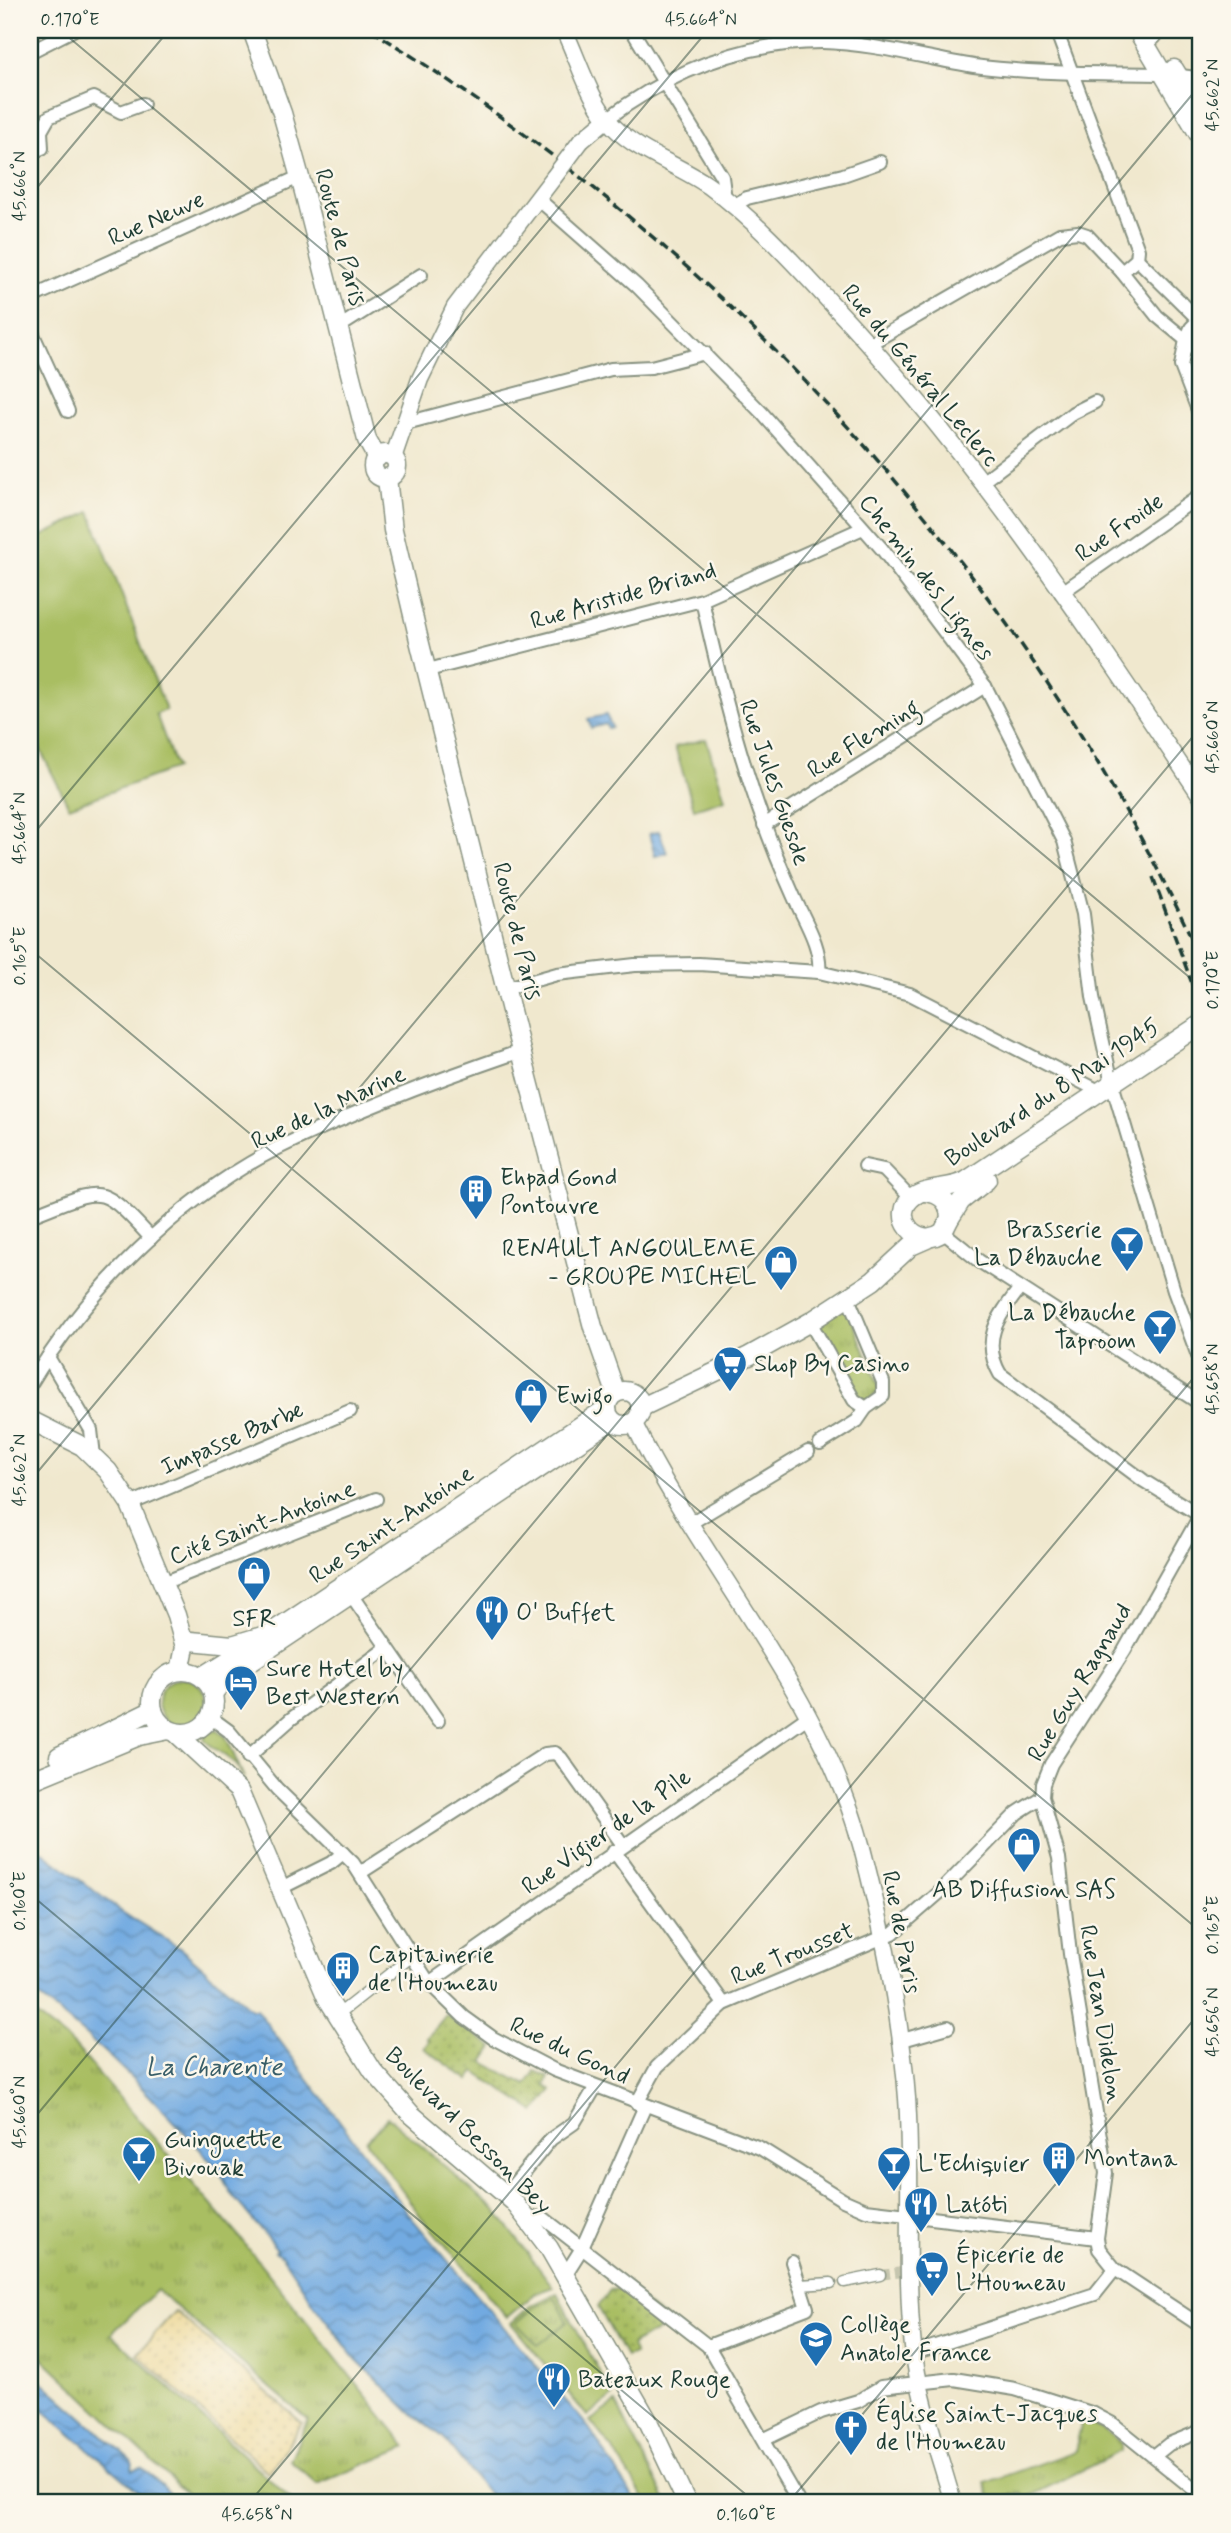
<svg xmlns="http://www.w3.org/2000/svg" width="1231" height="2533" font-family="Mynerve,sans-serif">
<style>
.grass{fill:#a9be62;stroke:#647e4b;stroke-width:2}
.sand{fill:url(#sand-dots);stroke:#868c69;stroke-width:2}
.park{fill:url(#park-tufts);stroke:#647e4b;stroke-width:2}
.garden{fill:url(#garden-dots);stroke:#647e4b;stroke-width:2}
.water{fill:url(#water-waves);stroke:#48748a;stroke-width:2}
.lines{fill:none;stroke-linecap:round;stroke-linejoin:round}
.pedestrian-tunnel{stroke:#c6c6af;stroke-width:10;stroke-dasharray:10 5;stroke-linecap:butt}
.pedestrian-casing{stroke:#889281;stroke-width:13}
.minor-casing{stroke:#889281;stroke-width:16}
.tertiary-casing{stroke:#889281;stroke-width:19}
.secondary-casing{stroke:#889281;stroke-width:21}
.pedestrian{stroke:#fff;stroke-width:10}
.minor{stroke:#fff;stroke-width:12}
.tertiary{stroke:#fff;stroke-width:16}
.secondary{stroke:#fff;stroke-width:18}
.rail{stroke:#1f3d34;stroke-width:3.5;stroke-dasharray:10 5;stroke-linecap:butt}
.tertiary-bridge-casing{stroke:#889281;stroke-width:19;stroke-linecap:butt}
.tertiary-bridge{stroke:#fff;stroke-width:16}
.ticks{fill:none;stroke:#1f3d34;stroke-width:2;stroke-opacity:0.45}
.labels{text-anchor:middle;stroke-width:5;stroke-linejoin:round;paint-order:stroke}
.street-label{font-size:24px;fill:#1f3d34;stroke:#fbf7ec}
.poi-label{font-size:24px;fill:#1f3d34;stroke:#fbf7ec;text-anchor:start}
.water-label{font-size:26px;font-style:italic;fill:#385e68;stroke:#fbf7ec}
.neatline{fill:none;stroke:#1f3d34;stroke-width:2.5}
.ticks-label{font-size:18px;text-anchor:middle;fill:#1f3d34}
</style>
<defs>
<pattern id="sand-dots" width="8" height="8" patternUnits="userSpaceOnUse" patternTransform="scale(1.75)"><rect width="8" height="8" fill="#eeda9e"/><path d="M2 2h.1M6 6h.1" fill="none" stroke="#ccbc89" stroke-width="1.8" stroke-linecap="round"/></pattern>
<pattern id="park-tufts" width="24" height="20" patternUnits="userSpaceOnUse" patternTransform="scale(1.75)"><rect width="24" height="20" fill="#a9be62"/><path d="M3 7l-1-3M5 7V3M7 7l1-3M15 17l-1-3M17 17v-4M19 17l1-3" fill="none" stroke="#899c52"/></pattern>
<pattern id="garden-dots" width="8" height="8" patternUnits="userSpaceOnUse" patternTransform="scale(1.75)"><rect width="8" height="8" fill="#a9be62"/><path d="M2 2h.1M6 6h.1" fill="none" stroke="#899c52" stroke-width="1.8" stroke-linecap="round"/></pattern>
<pattern id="water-waves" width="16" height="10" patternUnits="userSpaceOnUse" patternTransform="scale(1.75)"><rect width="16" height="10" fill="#72aae1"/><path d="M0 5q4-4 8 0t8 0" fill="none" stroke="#5d8cb7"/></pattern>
</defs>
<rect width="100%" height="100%" fill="#fbf7ec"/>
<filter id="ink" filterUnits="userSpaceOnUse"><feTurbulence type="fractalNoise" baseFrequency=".0143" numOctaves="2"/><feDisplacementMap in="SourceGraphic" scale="14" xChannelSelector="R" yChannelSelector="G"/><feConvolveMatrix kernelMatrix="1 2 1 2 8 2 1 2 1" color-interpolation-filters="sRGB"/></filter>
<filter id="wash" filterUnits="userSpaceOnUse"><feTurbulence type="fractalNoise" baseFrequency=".00686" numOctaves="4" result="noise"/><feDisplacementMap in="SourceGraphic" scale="28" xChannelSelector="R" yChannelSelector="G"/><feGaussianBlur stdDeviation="1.57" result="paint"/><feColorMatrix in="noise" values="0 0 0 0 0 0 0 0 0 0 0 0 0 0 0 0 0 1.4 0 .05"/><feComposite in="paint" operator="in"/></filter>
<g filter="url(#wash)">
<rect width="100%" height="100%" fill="#f0e8ce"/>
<g class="grass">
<polygon points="90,512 166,710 156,714 176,768 69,807 30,729 30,542"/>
<polygon points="706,739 725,799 694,809 675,747"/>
<circle cx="182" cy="1702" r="24"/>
<polygon points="217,1730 226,1737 244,1778 236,1764 205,1741 204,1735"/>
<polygon points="388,2117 496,2211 553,2287 536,2293 507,2317 422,2218 366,2141"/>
<polygon points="557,2293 613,2397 587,2416 511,2323 530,2306"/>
<polygon points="616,2403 667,2503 647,2503 615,2452 590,2421"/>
</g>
<polygon class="sand" points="175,2311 302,2423 269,2473 137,2354"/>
<g class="park">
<polygon points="846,1305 879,1386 879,1392 867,1401 856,1394 817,1324"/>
<polygon points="30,2011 74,2045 243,2242 407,2447 317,2484 290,2460 308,2420 157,2290 111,2334 295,2503 196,2503 30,2346"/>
<polygon points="555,2298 568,2322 538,2345 516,2323 535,2307"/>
<polygon points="1082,2421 1102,2428 1121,2443 1121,2451 1030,2496 1023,2496 1021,2492 992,2503 985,2483 1075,2451"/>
</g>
<g class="garden">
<polygon points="446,2015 493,2047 483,2062 526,2085 535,2071 549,2077 545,2086 552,2090 535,2112 475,2072 469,2080 424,2048 429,2041 427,2038"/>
<polygon points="625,2288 671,2323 631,2345 635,2354 626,2357 598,2307 610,2290"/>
</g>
<g class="water">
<polygon points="606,715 612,727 608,728 606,724 591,728 588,719"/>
<polygon points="659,831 667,853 655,856 649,834"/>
<path d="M30,1842L122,1912L181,1949L251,2009H256L415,2222L589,2428L637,2503H495L443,2437L410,2412L356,2359L316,2307L282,2256L275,2251L277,2249L231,2194L219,2170C161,2106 100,2041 30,1991Z"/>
<polygon points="30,2371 133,2462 132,2470 142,2468 181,2503 152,2503 30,2399"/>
</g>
</g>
<g filter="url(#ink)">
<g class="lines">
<polyline class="pedestrian-tunnel" points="880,2275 902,2272"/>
<g class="pedestrian-casing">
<g id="pedestrian">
<polyline points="336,2016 411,1957"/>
<polyline points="845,2282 880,2275"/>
<polyline points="800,2285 831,2283"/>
</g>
</g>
<g class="minor-casing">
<g id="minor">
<polyline points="632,30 722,177 725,199"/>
<polyline points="834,30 849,33 878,31"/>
<polyline points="1056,30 1138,250 1137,259 1122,272"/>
<polyline points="1154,38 1160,30"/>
<polyline points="30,52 73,30"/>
<path d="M607,119C670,72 743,42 822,42C873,43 924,58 974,66C1036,74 1097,73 1159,74C1173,74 1187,78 1201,78"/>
<polyline points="30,153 42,148 41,131 49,117 94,98 121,112 143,104"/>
<polyline points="537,198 637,286 762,413 882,549 985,686 1064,841 1083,914 1093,997 1112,1083"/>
<polyline points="733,206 747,198 843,175 880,162"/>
<polyline points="1137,259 1199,320"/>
<polyline points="30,298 299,177"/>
<polyline points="1201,318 1191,328 1186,340 1201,354"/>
<polyline points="339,327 421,275"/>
<polyline points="30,328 68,411"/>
<polyline points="869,344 1060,234 1078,232 1087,235 1122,272 1157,316 1186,340 1181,366 1201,418"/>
<polyline points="406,423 611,369 651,367 705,353"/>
<polyline points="982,482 1073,413 1095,402"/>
<polyline points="1061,593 1201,495"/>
<path d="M702,600C725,704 750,800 794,897C804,920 822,947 819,972"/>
<polyline points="428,670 702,600 863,528"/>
<polyline points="764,825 985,686"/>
<polyline points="507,988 557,974 635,965 699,964 819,972 910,994 1099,1091"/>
<polyline points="1114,1090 1174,1291 1201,1364"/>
<polyline points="865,1166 884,1170 911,1198"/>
<path d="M30,1216C102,1189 97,1179 151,1238"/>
<polyline points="943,1232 979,1261 1201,1404"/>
<path d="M1020,1288C999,1316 980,1339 1000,1374L1144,1481L1201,1516"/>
<polyline points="810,1322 854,1400 866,1408 883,1396 883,1382 848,1298"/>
<polyline points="48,1357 91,1430 94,1456"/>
<path d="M30,1385C85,1293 181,1196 278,1148C356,1110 439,1079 521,1051"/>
<polyline points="820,1444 857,1421 866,1408"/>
<polyline points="130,1504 350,1411"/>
<polyline points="1201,1514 1124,1651 1051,1764 1043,1784 1042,1797 1059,1858 1070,1954 1106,2173 1097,2238 1099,2249 1115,2269 1201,2326"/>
<polyline points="689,1524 808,1452"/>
<polyline points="163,1583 376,1499"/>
<polyline points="352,1596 438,1721"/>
<polyline points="210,1717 229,1731 277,1789 353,1863 429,1983 464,2017 493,2038 554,2070 760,2148 843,2200 866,2210 1097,2238"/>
<polyline points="248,1757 291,1719 385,1649"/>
<polyline points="614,1851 724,2004"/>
<polyline points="360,1873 545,1754 555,1753 561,1758 623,1845"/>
<polyline points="279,1889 331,1863 343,1853"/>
<polyline points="429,1983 809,1716"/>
<polyline points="899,2041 948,2027"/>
<polyline points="637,2103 657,2067 724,2004 893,1933 939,1893 1017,1813 1042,1797"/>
<polyline points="506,2194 551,2139 574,2123 595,2088"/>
<polyline points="529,2219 542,2217 708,2346 799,2503"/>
<polyline points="565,2275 582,2248 645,2106"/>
<polyline points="708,2346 807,2308 792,2262"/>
<polyline points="914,2353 1095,2294 1115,2269"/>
<polyline points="763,2440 821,2412 858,2401 881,2387 954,2379 1015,2389 1094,2414 1113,2424 1201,2495"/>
<polyline points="1154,2456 1169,2444 1201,2431"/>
</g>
</g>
<g class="tertiary-casing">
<g id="tertiary">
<path d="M564,30C579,61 590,103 615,128C640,153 679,165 709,186C754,219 793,262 831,303C972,452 1087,625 1201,796"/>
<polyline points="581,141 607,119"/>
<polyline points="393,458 420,379 455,307 554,177"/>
<path d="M633,1422C702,1565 821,1693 862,1848C882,1925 901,2019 907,2098C913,2181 904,2264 913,2347C919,2400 939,2452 953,2503"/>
</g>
</g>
<g class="secondary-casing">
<g id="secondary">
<polyline points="252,30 282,113 304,192 367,440 377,458"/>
<polyline points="1137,30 1201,138"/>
<polyline points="1174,69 1201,114"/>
<circle cx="385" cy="466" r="12"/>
<polyline points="387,478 393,530 418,636 521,1051 593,1327 616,1393"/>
<path d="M926,1192C942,1194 949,1202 950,1218L943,1232C917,1251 888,1215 914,1196C928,1186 950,1190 966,1181L1201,1024"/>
<polyline points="950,1218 961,1201 987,1180"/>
<circle cx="624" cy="1408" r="17"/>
<polyline points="640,1408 749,1356 810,1322 873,1281 911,1246 927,1239"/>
<polyline points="30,1420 82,1446 108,1471 130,1504 176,1615 185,1647 180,1671"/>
<polyline points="191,1641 232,1645 269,1634 607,1408"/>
<circle cx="183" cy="1702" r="31"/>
<polyline points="202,1677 255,1644"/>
<polyline points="213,1693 227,1677 612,1420"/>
<polyline points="175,1732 239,1791 327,1998 373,2071 411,2114 514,2202 549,2248 647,2419 687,2503"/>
<polyline points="59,1756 153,1710"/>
<polyline points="30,1781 139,1736 169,1730"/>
</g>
</g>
<use href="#pedestrian" class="pedestrian"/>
<use href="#minor" class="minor"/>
<use href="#tertiary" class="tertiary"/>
<use href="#secondary" class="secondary"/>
<g class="rail">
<path d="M371,30C729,253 1024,574 1201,958"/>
<polyline points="1153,877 1201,1008"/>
</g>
<g class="tertiary-bridge-casing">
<polyline id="tertiary-bridge" points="554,177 581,141"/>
</g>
<use href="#tertiary-bridge" class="tertiary-bridge"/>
</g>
</g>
<path class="ticks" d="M60,30L1201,987M1186,30L1201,43M30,196L169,30M30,838L708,30M30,949L1201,1932M30,1481L1201,84M30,1894L756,2503M30,2123L1201,727M249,2503L1201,1369M788,2503L1201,2011"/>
<defs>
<g id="building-pin" transform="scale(1.75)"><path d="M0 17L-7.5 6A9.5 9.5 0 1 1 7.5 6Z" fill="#1f6fb2" stroke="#fbf7ec"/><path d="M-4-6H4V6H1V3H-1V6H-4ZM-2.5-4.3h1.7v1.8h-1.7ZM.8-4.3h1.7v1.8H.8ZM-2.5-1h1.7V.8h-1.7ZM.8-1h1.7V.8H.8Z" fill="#fff"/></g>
<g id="bar-pin" transform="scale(1.75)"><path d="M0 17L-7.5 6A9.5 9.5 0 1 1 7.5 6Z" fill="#1f6fb2" stroke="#fbf7ec"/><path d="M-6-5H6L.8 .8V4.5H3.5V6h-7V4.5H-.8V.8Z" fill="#fff"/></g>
<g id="shop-pin" transform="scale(1.75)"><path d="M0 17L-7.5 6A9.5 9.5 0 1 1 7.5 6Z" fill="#1f6fb2" stroke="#fbf7ec"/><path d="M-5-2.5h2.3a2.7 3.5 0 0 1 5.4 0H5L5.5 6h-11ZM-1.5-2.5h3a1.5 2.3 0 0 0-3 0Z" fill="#fff"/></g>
<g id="supermarket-pin" transform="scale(1.75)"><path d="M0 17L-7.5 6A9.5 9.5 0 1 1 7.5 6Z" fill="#1f6fb2" stroke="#fbf7ec"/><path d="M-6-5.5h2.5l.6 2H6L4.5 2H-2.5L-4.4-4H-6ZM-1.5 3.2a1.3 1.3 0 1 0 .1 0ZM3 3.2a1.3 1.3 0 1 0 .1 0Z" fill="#fff"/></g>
<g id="restaurant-pin" transform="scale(1.75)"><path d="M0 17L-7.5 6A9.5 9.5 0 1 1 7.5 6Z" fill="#1f6fb2" stroke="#fbf7ec"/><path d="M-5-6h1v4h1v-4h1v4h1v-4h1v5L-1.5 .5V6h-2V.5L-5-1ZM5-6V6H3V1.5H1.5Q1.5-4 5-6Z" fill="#fff"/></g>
<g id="hotel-pin" transform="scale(1.75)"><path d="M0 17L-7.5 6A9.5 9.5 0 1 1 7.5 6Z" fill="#1f6fb2" stroke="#fbf7ec"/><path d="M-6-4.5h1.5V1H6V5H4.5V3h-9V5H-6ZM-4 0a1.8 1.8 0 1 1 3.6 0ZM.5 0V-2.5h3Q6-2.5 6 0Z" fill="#fff"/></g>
<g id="school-pin" transform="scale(1.75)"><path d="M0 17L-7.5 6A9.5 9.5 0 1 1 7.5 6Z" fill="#1f6fb2" stroke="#fbf7ec"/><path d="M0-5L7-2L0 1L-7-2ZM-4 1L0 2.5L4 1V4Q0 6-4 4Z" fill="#fff"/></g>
<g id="church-pin" transform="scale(1.75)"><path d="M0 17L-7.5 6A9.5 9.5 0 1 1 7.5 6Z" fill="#1f6fb2" stroke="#fbf7ec"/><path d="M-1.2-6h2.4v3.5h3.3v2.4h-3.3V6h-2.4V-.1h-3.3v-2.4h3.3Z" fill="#fff"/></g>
</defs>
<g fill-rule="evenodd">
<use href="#building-pin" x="476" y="1191"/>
<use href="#bar-pin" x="1127" y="1243"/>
<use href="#shop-pin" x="781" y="1262"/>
<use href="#bar-pin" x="1160" y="1326"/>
<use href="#supermarket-pin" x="730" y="1363"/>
<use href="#shop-pin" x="531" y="1395"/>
<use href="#shop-pin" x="254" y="1573"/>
<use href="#restaurant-pin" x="492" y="1612"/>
<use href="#hotel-pin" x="241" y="1682"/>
<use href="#shop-pin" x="1024" y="1844"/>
<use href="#building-pin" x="343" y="1968"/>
<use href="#bar-pin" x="139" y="2153"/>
<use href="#building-pin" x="1059" y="2158"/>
<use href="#bar-pin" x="894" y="2163"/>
<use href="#restaurant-pin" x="921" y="2204"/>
<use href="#supermarket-pin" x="932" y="2268"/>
<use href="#school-pin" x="816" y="2338"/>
<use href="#restaurant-pin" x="554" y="2379"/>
<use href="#church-pin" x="851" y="2427"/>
</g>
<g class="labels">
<g class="street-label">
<text transform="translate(156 218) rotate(-24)" y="8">Rue Neuve</text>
<text transform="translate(341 237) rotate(75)" y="8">Route de Paris</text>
<text transform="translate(921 375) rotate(50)" y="8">Rue du Général Leclerc</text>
<text transform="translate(1119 527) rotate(-35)" y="8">Rue Froide</text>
<text transform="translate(927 577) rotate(52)" y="8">Chemin des Lignes</text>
<text transform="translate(623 595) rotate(-16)" y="8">Rue Aristide Briand</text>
<text transform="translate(863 738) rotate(-32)" y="8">Rue Fleming</text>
<text transform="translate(775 782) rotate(71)" y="8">Rue Jules Guesde</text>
<text transform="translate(518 931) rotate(76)" y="8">Route de Paris</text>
<text transform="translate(1052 1092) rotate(-33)" y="8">Boulevard du 8 Mai 1945</text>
<text transform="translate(328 1107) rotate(-25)" y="8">Rue de la Marine</text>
<text transform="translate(232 1438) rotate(-23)" y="8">Impasse Barbe</text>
<text transform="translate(262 1522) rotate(-21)" y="8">Cité Saint-Antoine</text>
<text transform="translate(391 1524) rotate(-34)" y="8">Rue Saint-Antoine</text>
<text transform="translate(1079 1682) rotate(-59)" y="8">Rue Guy Ragnaud</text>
<text transform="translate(606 1831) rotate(-35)" y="8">Rue Vigier de la Pile</text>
<text transform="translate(902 1932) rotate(79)" y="8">Rue de Paris</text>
<text transform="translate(792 1953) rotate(-22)" y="8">Rue Trousset</text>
<text transform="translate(1102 2014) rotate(81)" y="8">Rue Jean Didelon</text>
<text transform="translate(570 2050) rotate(25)" y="8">Rue du Gond</text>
<text transform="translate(469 2130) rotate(45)" y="8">Boulevard Besson Bey</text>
</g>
<g class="poi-label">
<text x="500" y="1185">Ehpad Gond<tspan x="500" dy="28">Pontouvre</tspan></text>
<text x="1102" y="1237" text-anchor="end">Brasserie<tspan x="1102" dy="28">La Débauche</tspan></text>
<text x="756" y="1256" text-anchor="end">RENAULT ANGOULEME<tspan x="756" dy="28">- GROUPE MICHEL</tspan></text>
<text x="1136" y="1320" text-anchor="end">La Débauche<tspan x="1136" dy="28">Taproom</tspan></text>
<text x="754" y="1371">Shop By Casino</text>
<text x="556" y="1403">Ewigo</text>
<text x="516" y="1620">O' Buffet</text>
<text x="254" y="1626" text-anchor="middle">SFR</text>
<text x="266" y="1676">Sure Hotel by<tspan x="266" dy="28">Best Western</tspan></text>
<text x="1024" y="1897" text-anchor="middle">AB Diffusion SAS</text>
<text x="368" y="1962">Capitainerie<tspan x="368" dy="28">de l'Houmeau</tspan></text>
<text x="164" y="2147">Guinguette<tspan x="164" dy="28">Bivouak</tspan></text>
<text x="1084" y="2166">Montana</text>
<text x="918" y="2171">L'Echiquier</text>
<text x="946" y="2212">Latóti</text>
<text x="956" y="2262">Épicerie de<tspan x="956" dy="28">L’Houmeau</tspan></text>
<text x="840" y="2332">Collège<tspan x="840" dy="28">Anatole France</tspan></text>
<text x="578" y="2387">Bateaux Rouge</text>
<text x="876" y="2421">Église Saint-Jacques<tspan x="876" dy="28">de l'Houmeau</tspan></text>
</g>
<g class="water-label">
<text x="214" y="2075">La Charente</text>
</g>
</g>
<rect width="1231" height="2533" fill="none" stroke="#fbf7ec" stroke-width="77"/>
<rect x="38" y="38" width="1154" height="2456" class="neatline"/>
<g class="ticks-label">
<text x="70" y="25">0.170°E</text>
<text x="701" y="25">45.664°N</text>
<text transform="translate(1212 95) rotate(-90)" y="6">45.662°N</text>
<text transform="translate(19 186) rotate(-90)" y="6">45.666°N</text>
<text transform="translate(1212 737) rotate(-90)" y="6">45.660°N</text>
<text transform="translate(19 828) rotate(-90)" y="6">45.664°N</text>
<text transform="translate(19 956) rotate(-90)" y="6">0.165°E</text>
<text transform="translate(1212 980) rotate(-90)" y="6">0.170°E</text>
<text transform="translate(1212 1379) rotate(-90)" y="6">45.658°N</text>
<text transform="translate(19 1470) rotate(-90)" y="6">45.662°N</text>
<text transform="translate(19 1901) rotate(-90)" y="6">0.160°E</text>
<text transform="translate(1212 1925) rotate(-90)" y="6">0.165°E</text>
<text transform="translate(1212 2022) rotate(-90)" y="6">45.656°N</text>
<text transform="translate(19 2112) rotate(-90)" y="6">45.660°N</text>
<text x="257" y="2520">45.658°N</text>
<text x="746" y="2520">0.160°E</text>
</g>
</svg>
